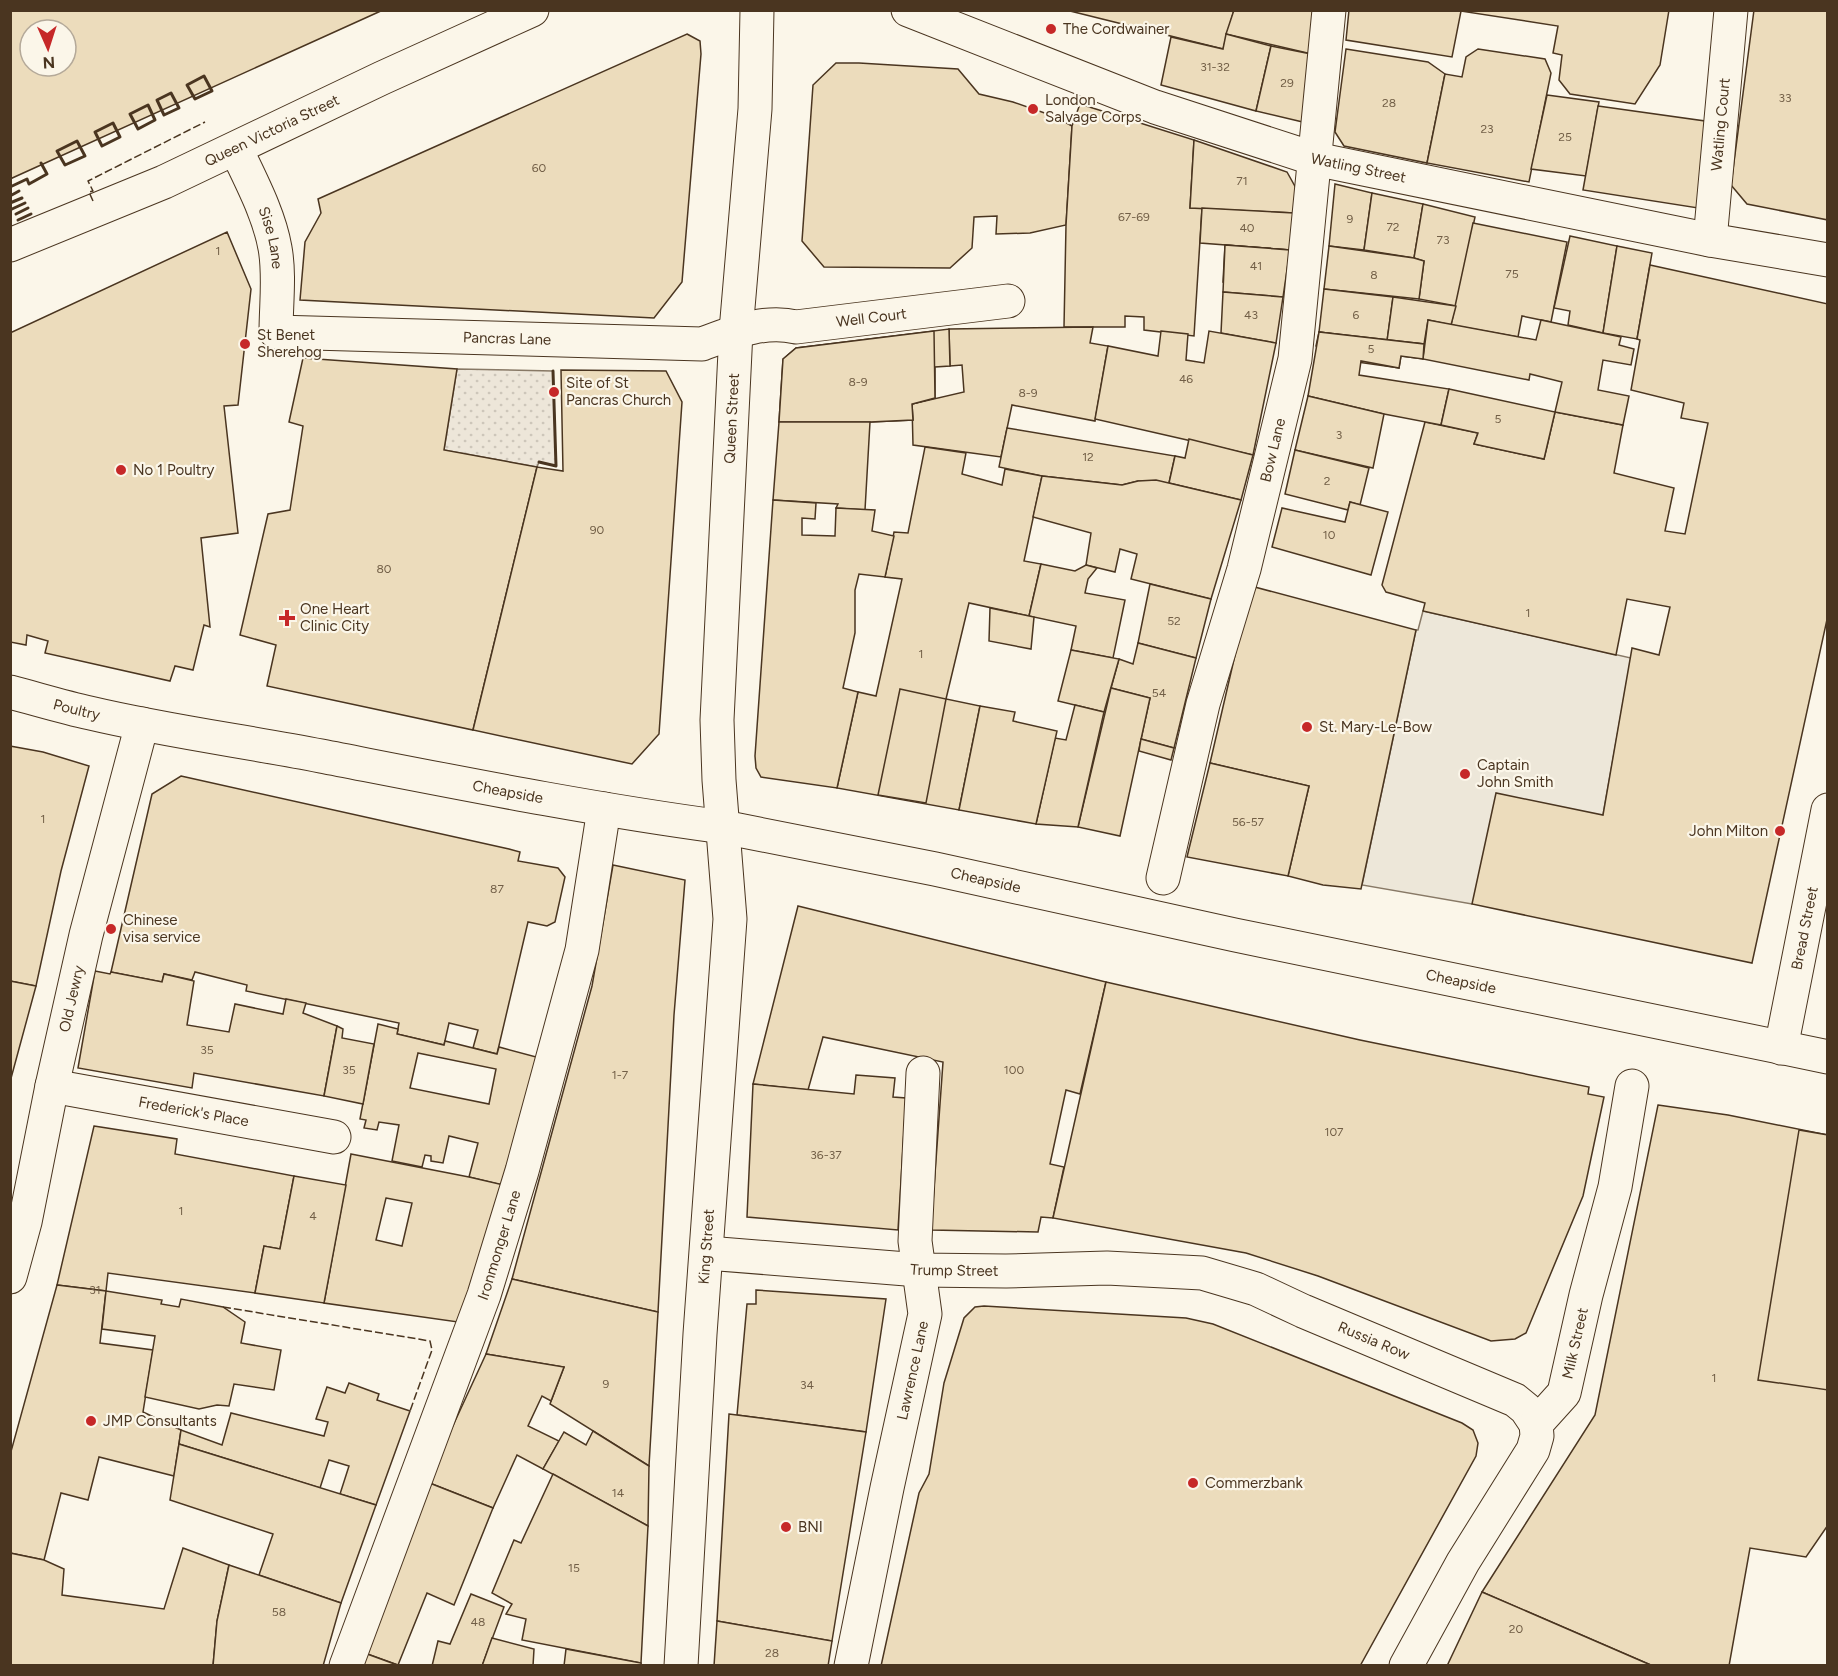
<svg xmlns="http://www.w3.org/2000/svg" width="1838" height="1676" font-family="Figtree,sans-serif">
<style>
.park{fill:url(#park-dots);stroke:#887966;stroke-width:1.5}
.parking{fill:#ede7d9;stroke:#887966;stroke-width:1.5}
.building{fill:#ecdcbc;stroke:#4a3520;stroke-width:1.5;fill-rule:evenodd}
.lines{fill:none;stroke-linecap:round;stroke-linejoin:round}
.street-casing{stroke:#4a3520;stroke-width:35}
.secondary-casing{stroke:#4a3520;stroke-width:35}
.street{stroke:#fbf6e9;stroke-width:33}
.secondary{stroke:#fbf6e9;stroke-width:33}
.fence{stroke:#4a3520;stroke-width:1.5;stroke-dasharray:8 3;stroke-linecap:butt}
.wall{stroke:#4a3520;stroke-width:3}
.poi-dot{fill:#c62828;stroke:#fbf6e9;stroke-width:2}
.labels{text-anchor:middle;stroke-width:4.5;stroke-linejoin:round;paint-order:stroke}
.number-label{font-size:12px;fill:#725f47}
.poi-label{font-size:15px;fill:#4a3520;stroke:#fbf6e9;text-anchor:start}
.street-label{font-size:15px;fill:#4a3520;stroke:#fbf6e9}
</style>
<defs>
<pattern id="park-dots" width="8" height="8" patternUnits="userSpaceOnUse" patternTransform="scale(1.5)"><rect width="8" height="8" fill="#ede6d9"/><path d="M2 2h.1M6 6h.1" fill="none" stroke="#cdc6ba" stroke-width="1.8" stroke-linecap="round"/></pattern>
</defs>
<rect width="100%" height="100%" fill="#fbf6e9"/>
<polygon class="park" points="457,369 553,371 556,466 539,462 537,467 444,450"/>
<polygon class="parking" points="1423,611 1631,658 1603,815 1472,904 1362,885 1416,630 1418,630"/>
<g class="building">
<path d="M10,10H383L10,179ZM30,30H66V66H30Z"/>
<polygon points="1066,10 1234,10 1223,49"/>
<polygon points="1234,10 1324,10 1316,55 1226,34"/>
<polygon points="1349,10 1669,10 1660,65 1635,104 1570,94 1559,80 1562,55 1553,53 1558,26 1461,11 1452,57 1346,40"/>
<polygon points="1754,10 1828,10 1828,220 1747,204 1731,185"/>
<polygon points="687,34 700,41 701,54 682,282 654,318 300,300 305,242 321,213 318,199"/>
<polygon points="1226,34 1271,46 1256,111 1161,85 1171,37 1223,49"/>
<polygon points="1271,46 1316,55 1307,123 1256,111"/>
<polygon points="1346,49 1428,62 1445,74 1427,163 1344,146 1335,132"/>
<polygon points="1478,49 1545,59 1551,73 1529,182 1427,163 1445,74 1462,77 1466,57"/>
<polygon points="836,63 859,63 958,69 979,94 1013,102 1056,117 1072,126 1066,225 1030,233 996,234 997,216 974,217 972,248 950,268 824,267 802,241 813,85"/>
<polygon points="1547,95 1599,102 1586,176 1531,169"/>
<polygon points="1080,104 1194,140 1190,208 1202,208 1194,336 1144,330 1144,317 1125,316 1125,327 1064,327 1066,225 1072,126"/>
<polygon points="1598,106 1712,122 1698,208 1583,190"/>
<polygon points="1194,140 1287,172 1297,190 1294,213 1190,208"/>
<polygon points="1335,184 1372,193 1364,250 1329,246"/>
<polygon points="1372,193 1423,204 1414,258 1364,250"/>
<polygon points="1423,204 1475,217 1456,306 1419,299 1424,261 1414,258"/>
<polygon points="1202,208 1294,213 1290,250 1200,243"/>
<polygon points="1473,223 1567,242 1551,322 1522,316 1518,337 1451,325"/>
<polygon points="227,232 251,289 238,405 224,406 238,533 201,538 210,627 204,625 193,670 175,666 170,681 45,653 48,641 27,635 26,645 10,642 10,333"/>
<polygon points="1570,236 1617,246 1603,333 1568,325 1570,311 1554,308"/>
<polygon points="1225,245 1290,250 1285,286 1223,282"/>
<polygon points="1225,245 1290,250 1283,297 1223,292"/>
<polygon points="1329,246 1414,258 1424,261 1419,299 1324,289"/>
<polygon points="1617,246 1652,253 1637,339 1603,333"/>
<polygon points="1650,265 1828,304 1828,615 1752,963 1472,904 1496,793 1603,815 1632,648 1659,655 1670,607 1627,599 1616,655 1423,611 1425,603 1386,592 1382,585 1425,422 1478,433 1474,444 1544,459 1555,412 1623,425 1614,473 1674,488 1665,531 1685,534 1708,423 1681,418 1684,403 1631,390 1640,340 1637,339"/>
<polygon points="1324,289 1393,297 1387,341 1319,332"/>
<polygon points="1223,292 1283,297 1276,343 1221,333"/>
<polygon points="1393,297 1456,306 1451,325 1428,320 1424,344 1387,341"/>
<polygon points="1428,320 1536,340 1541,320 1621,337 1619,345 1634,349 1631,365 1603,360 1598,390 1629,396 1623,425 1555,412 1562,382 1530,374 1529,380 1423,359"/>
<polygon points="1093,327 1090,343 1108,346 1095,421 1012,405 1001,457 913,445 912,404 964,392 962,365 950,366 949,329"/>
<polygon points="949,329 950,366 935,367 935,398 912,404 913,420 870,422 779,422 783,359 796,348"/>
<polygon points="934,331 935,398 912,404 913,420 870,422 779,422 783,359 796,348"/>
<polygon points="1161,331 1188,334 1186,360 1204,363 1209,331 1276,343 1253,455 1095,419 1108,346 1158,356"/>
<polygon points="1319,332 1424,344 1423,359 1401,356 1399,368 1329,358 1319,352 1316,346"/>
<polygon points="1319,332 1424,344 1423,359 1401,356 1399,368 1361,361 1359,375 1449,389 1441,425 1384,414 1308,396"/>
<polygon points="303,358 457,369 444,450 537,467 473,730 267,686 276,645 240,635 268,514 290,510 303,426 289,422"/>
<polygon points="561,370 666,371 682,402 659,734 632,764 473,730 537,467 563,471"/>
<polygon points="1449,389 1555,412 1544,459 1474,444 1478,433 1441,425"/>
<polygon points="1308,396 1384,414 1373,468 1295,450"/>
<polygon points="779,422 870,422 865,510 836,508 838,504 773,500"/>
<polygon points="1007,428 1175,456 1169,483 1138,481 1122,485 1042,476 999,467"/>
<polygon points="1189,439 1253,455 1241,500 1169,483 1175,456 1185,458"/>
<polygon points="925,447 966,453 962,474 1002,485 1005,469 1042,476 1024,561 1041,564 1029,616 969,603 946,699 980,706 959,810 837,788 858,692 876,696 902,579 885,577 894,532 908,533"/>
<polygon points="1295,450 1369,468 1360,505 1350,502 1348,510 1285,494"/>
<polygon points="1042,476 1122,485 1138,481 1156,480 1241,500 1211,599 1131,579 1137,554 1120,549 1115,572 1086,565 1091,533 1033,517"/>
<polygon points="773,500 816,503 815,519 802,518 802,535 835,536 836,508 875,510 872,531 894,536 885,577 859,574 855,590 855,633 843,688 858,692 837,788 761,777 756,768 755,756"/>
<polygon points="1350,502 1388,512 1371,575 1272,547 1282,508 1345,522"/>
<polygon points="1041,564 1075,571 1086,565 1097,568 1088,579 1085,593 1125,600 1113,658 1071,650 1076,626 1029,616"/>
<polygon points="1150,584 1211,599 1196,658 1138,643"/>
<polygon points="1251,586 1416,630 1361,889 1323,885 1288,876 1309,786 1210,763"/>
<polygon points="990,608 1034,617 1031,649 989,641"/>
<polygon points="1138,643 1196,658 1174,748 1141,739 1150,698 1111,688 1119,659 1133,664"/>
<polygon points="1071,650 1119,659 1104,712 1058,701"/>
<polygon points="1111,688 1150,698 1120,836 1078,827"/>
<polygon points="900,689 946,699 926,803 878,795"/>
<polygon points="1075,705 1104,712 1078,827 1036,824 1055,738 1066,740"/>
<polygon points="980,706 1015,712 1013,721 1057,731 1036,824 959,810"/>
<polygon points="1141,739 1174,748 1171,760 1139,751"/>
<polygon points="10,746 43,752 89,766 61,871 36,986 10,981"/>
<polygon points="1210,763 1309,786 1288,876 1187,857"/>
<polygon points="181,776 509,849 520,852 518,861 558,868 565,877 555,922 547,926 528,922 497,1054 473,1048 478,1030 449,1023 444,1045 397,1034 399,1023 246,991 247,985 195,972 192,980 164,974 162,982 111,972 152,794"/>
<polygon points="613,865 685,880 674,1015 658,1312 512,1279 592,986"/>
<polygon points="798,906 1106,982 1080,1094 1066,1090 1050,1164 1064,1167 1053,1218 1041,1217 1038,1232 931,1230 943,1062 823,1037 808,1090 753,1084"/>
<polygon points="95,971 110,974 111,972 162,982 164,974 194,981 187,1025 229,1032 235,1004 283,1014 286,999 306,1003 303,1013 337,1026 324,1096 194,1073 192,1088 78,1068"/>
<polygon points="10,981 36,986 10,1082"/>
<polygon points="1106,982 1360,1040 1589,1087 1588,1094 1604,1097 1583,1196 1526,1333 1515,1339 1491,1341 1318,1276 1246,1253 1053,1218"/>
<path d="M378,1024L398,1029L397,1034L444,1045L445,1041L497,1054L499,1047L540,1058L506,1186L469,1177L478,1143L449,1136L443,1163L431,1161V1156L425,1155L422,1167L392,1161L399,1125L379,1122L377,1130L364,1128L366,1120L360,1119ZM418,1053L496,1069L489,1104L410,1088Z"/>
<polygon points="337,1026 343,1029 342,1038 374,1044 363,1104 324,1096"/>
<polygon points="856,1075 895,1078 893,1097 906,1098 898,1230 747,1217 753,1084 854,1094"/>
<polygon points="1658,1105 1728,1115 1828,1135 1828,1525 1806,1557 1750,1548 1729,1666 1653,1666 1482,1592 1595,1415"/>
<polygon points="94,1126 177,1139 175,1154 294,1176 280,1249 264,1246 255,1293 108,1273 106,1291 57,1285"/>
<polygon points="1799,1130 1828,1135 1828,1390 1758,1380"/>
<path d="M351,1154L469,1177L508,1186L465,1323L324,1303ZM386,1198L412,1203L402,1246L376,1240Z"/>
<polygon points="294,1176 346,1185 324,1303 255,1293 264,1246 280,1249"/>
<polygon points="512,1279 658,1312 649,1466 550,1404 564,1367 486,1354"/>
<polygon points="57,1285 106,1291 100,1343 153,1350 143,1412 181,1430 174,1476 99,1457 88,1500 61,1493 44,1560 10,1553 10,1455"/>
<polygon points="756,1290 886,1299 866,1432 737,1415 747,1304 756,1304"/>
<polygon points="106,1291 162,1300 161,1304 179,1307 181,1299 223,1307 245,1322 241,1343 281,1350 274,1390 234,1384 229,1406 217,1405 199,1409 145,1397 155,1336 102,1329"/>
<polygon points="984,1306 1186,1318 1213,1324 1462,1423 1473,1430 1478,1443 1476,1456 1360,1666 881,1666 919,1493 929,1474 944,1383 964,1318 975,1307"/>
<polygon points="486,1354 564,1367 551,1401 542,1396 528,1426 559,1441 543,1469 517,1455 493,1508 427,1482"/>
<polygon points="349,1383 379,1394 377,1400 410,1411 376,1505 340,1494 349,1466 329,1460 320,1488 179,1444 181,1430 222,1445 231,1413 324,1436 328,1422 316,1419 327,1387 345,1393"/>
<polygon points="729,1414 866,1432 832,1641 717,1621"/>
<polygon points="593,1431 649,1466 648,1526 543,1469 564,1432 586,1445"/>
<polygon points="179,1444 376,1505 341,1603 259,1575 273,1534 170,1500"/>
<polygon points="553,1474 648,1526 641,1663 522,1640 526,1619 506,1614 512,1604 492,1593 514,1540 521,1543"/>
<polygon points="427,1482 493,1508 454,1605 427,1593 398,1665 359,1651"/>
<polygon points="183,1548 229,1565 217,1621 213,1666 10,1666 10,1553 44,1560 64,1569 62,1595 164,1609"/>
<polygon points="229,1565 341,1603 323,1666 213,1666 217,1621"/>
<polygon points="1482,1592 1653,1666 1447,1666"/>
<polygon points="471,1594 504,1607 482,1666 432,1666 438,1641 450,1644"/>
<polygon points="717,1621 832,1641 828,1666 714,1666"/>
<polygon points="492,1638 534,1649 533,1666 482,1666"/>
<polygon points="566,1649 641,1663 641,1666 564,1666"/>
<polygon points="359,1651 400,1666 354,1666"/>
</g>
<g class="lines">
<g class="street-casing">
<g id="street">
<path id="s1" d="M908,10L1155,107L1315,159L1710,240L1828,260"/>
<path id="s2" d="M236,149C251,181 269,214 275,248C280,275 276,305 276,332L702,344C732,333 764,319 796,327L1008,301"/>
<path id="s3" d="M1710,240L1731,10"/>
<path id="s4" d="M10,245L164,182L382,78L532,10"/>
<path id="s5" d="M723,827L935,869L1235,935L1828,1057"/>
<path id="s6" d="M1163,878L1203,704L1244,569L1295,359L1329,10"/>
<path id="s7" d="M1781,1048L1828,810"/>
<path id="s8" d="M52,1086L334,1137"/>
<path id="s9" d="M707,1253L919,1270L1006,1271L1107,1268L1202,1273L1256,1289L1303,1311L1515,1400L1526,1409L1536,1424"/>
<path id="s10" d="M10,1277L25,1222L52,1086L86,935L142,724"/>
<path id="s11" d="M346,1666L484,1295L522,1171L582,950L604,809"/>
<path id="s12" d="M851,1666L887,1488L925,1314L915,1241L923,1073"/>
<path id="s13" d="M1406,1666L1463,1562L1533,1450L1537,1436L1536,1424L1564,1393L1586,1295L1615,1187L1632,1086"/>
</g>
</g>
<g class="secondary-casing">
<g id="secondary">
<path id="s14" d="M10,692C37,699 63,707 90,713C166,731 244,741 321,756C455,782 588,809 723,827"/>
<path id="s15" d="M681,1666L700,1334L730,919L719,780L717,720L736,331L755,109L757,10"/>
</g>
</g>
<use href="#street" class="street"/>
<use href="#secondary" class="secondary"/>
<g class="fence">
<polyline points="93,201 89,192 93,191 88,181 205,122"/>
<polyline points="223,1307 430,1341 432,1350 410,1411"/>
</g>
<g class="wall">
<polygon points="204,76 212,91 195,99 187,85"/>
<polygon points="171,93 179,108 164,115 157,100"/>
<polygon points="148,105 155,120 138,129 130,114"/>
<polygon points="113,123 120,137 102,146 95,132"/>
<polygon points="77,141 85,156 65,165 57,151"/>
<polyline points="10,187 27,179 29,184 47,174 41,163"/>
<polyline points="10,196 19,191"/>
<polyline points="10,203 22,198"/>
<polyline points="12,209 25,203"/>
<polyline points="16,214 28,208"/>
<polyline points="18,220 31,214"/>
<polyline points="539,462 556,466 553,371"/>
</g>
</g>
<g class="poi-dot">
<circle cx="1051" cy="29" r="6"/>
<circle cx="1033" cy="109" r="6"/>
<circle cx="245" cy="344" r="6"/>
<circle cx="554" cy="392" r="6"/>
<circle cx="121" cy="470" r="6"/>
<path d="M284 609h6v6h6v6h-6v6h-6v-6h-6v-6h6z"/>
<circle cx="1307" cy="727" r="6"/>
<circle cx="1465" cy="774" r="6"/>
<circle cx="1780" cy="831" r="6"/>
<circle cx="111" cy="929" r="6"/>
<circle cx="91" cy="1421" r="6"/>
<circle cx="1193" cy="1483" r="6"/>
<circle cx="786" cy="1527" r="6"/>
</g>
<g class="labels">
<g class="number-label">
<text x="1215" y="71">31-32</text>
<text x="1287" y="87">29</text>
<text x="1785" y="102">33</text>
<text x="1389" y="107">28</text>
<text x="1487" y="133">23</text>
<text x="1565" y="141">25</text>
<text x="539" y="172">60</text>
<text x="1242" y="185">71</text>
<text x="1134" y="221">67-69</text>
<text x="1350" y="223">9</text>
<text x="1393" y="231">72</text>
<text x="1247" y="232">40</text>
<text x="1443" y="244">73</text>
<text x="218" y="255">1</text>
<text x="1256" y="270">41</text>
<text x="1512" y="278">75</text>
<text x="1374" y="279">8</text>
<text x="1251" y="319">43</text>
<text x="1356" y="319">6</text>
<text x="1371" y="353">5</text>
<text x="1186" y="383">46</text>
<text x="858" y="386">8-9</text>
<text x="1028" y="397">8-9</text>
<text x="1498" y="423">5</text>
<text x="1339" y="439">3</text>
<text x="1088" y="461">12</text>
<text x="1327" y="485">2</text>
<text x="597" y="534">90</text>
<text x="1329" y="539">10</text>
<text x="384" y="573">80</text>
<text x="1528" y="617">1</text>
<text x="1174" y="625">52</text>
<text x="921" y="658">1</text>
<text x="1159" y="697">54</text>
<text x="43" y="823">1</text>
<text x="1248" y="826">56-57</text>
<text x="497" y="893">87</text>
<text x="207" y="1054">35</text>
<text x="349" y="1074">35</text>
<text x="1014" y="1074">100</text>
<text x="620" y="1079">1-7</text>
<text x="1334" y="1136">107</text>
<text x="826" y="1159">36-37</text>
<text x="181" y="1215">1</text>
<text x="313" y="1220">4</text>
<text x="95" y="1294">31</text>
<text x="1714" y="1382">1</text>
<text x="606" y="1388">9</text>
<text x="807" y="1389">34</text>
<text x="618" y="1497">14</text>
<text x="574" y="1572">15</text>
<text x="279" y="1616">58</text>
<text x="478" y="1626">48</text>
<text x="1516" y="1633">20</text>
<text x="772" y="1657">28</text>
</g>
<g class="poi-label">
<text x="1063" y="34">The Cordwainer</text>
<text x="1045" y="105">London<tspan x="1045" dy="17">Salvage Corps</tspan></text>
<text x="257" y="340">St Benet<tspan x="257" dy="17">Sherehog</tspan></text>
<text x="566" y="388">Site of St<tspan x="566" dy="17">Pancras Church</tspan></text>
<text x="133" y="475">No 1 Poultry</text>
<text x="300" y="614">One Heart<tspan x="300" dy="17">Clinic City</tspan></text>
<text x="1319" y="732">St. Mary-Le-Bow</text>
<text x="1477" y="770">Captain<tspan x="1477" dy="17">John Smith</tspan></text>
<text x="1768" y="836" text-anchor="end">John Milton</text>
<text x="123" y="925">Chinese<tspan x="123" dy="17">visa service</tspan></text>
<text x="103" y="1426">JMP Consultants</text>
<text x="1205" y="1488">Commerzbank</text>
<text x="798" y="1532">BNI</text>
</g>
<g class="street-label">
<text dy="5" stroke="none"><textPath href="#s3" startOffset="116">Watling Court</textPath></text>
<text dy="5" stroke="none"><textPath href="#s4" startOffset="286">Queen Victoria Street</textPath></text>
<text dy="5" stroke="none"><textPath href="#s1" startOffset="478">Watling Street</textPath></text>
<text dy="5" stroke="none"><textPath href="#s2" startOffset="96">Sise Lane</textPath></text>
<text dy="5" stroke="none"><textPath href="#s2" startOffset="790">Well Court</textPath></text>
<text dy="5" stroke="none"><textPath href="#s2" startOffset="422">Pancras Lane</textPath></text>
<text dy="5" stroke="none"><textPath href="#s15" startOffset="1250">Queen Street</textPath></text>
<text dy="5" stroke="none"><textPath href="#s6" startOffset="442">Bow Lane</textPath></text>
<text dy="5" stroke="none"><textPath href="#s14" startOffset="69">Poultry</textPath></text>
<text dy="5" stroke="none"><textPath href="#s14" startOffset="508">Cheapside</textPath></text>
<text dy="5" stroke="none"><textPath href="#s5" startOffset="268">Cheapside</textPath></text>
<text dy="5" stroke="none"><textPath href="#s7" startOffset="122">Bread Street</textPath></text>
<text dy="5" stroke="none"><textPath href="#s5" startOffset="754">Cheapside</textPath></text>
<text dy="5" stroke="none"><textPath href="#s10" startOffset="285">Old Jewry</textPath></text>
<text dy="5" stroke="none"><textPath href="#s8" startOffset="144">Frederick's Place</textPath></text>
<text dy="5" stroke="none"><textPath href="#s11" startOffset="448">Ironmonger Lane</textPath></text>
<text dy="5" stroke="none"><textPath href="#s15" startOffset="420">King Street</textPath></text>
<text dy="5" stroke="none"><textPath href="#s9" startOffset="248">Trump Street</textPath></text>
<text dy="5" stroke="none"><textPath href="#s9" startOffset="681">Russia Row</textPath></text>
<text dy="5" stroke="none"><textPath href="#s13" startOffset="370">Milk Street</textPath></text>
<text dy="5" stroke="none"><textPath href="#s12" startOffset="302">Lawrence Lane</textPath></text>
</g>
</g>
<rect width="1838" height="1676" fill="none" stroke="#4a3520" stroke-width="24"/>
<g transform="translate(48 48) rotate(177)"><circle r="28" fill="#fbf6e9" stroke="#b4a999" stroke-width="1.5"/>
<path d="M0-4.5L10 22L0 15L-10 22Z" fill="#c62828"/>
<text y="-9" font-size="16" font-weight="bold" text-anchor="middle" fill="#4a3520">N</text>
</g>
</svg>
